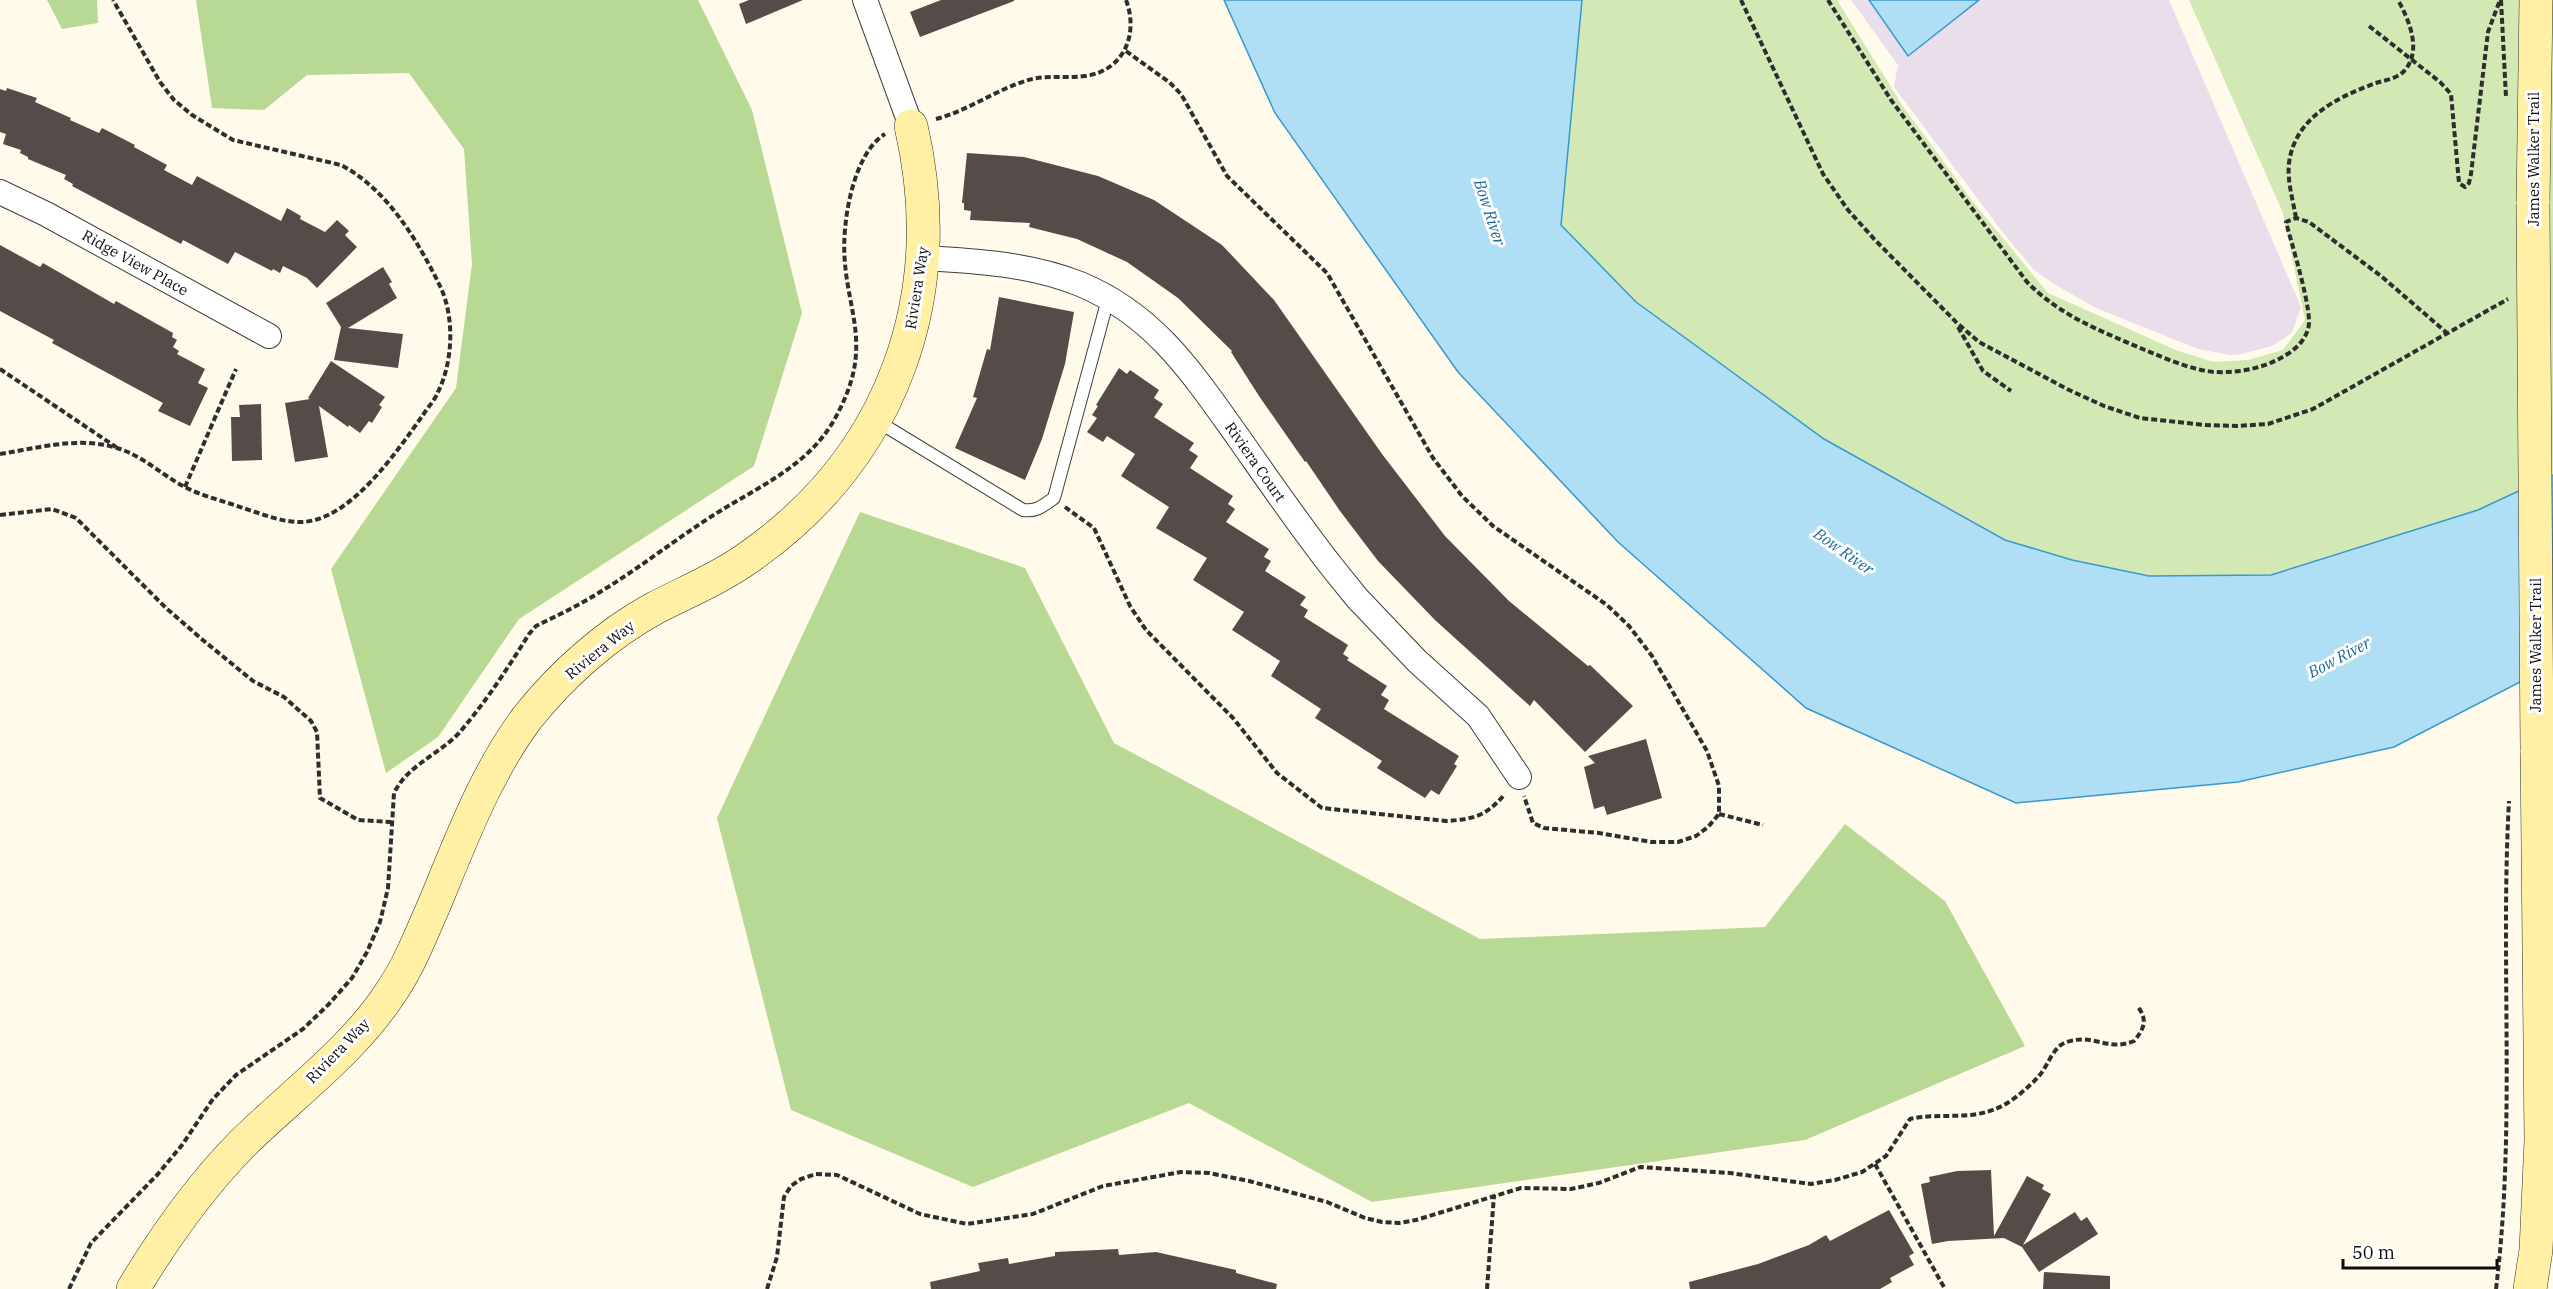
<svg xmlns="http://www.w3.org/2000/svg" width="2553" height="1289" font-family="'IBM Plex Serif',serif">
<style>
.industrial{fill:#e9dfeb}
.green{fill:#d2e8b5}
.forest{fill:#b7d994}
.water{fill:#b0dff5;stroke:#3799cc;stroke-width:1.5}
.building{fill:#544c48}
.lines{fill:none;stroke-linecap:round;stroke-linejoin:round}
.lane-casing{stroke:#3f3f3f;stroke-width:14}
.street-casing{stroke:#3f3f3f;stroke-width:26}
.secondary-casing{stroke:#2e2e2e;stroke-width:34}
.path{stroke:#2e2e2e;stroke-width:4;stroke-dasharray:6 3;stroke-linecap:butt}
.lane{stroke:#fff;stroke-width:12}
.street{stroke:#fff;stroke-width:24}
.secondary{stroke:#fff0a6;stroke-width:33}
.secondary-bridge-casing{stroke:#2e2e2e;stroke-width:34;stroke-linecap:butt}
.secondary-bridge{stroke:#fff0a6;stroke-width:33}
.labels{text-anchor:middle;stroke-width:6;stroke-linejoin:round;paint-order:stroke}
.street-label{font-size:15px;fill:#0c0c0c;stroke:#fff}
.water-label{font-size:16px;font-style:italic;fill:#16699c;stroke:#fff}
</style>
<rect width="100%" height="100%" fill="#fffaea"/>
<polygon class="industrial" points="1851,0 2169,0 2301,307 2292,333 2272,346 2242,354 2230,355 2198,349 2096,308 2054,284 2033,269 2004,234 1894,87 1898,65"/>
<polygon class="green" points="1582,0 1837,0 1902,105 1973,202 2048,293 2178,351 2214,362 2248,360 2283,350 2305,320 2283,213 2189,0 2553,0 2553,475 2478,510 2271,575 2149,576 2072,560 2005,539 1824,439 1636,302 1561,225"/>
<g class="forest">
<polygon points="47,0 97,0 98,23 62,29"/>
<polygon points="196,0 698,0 752,110 802,313 754,466 519,619 438,737 386,773 331,569 456,388 472,264 464,149 409,73 307,75 264,110 212,108"/>
<polygon points="860,512 1025,568 1114,743 1480,939 1765,927 1845,824 1945,901 2025,1046 1805,1140 1372,1202 1189,1103 973,1187 791,1110 717,818"/>
</g>
<g class="water">
<polygon points="1224,0 1582,0 1561,225 1636,302 1824,439 2005,540 2072,560 2149,576 2271,575 2478,510 2553,475 2553,665 2394,747 2238,782 2016,803 1806,708 1618,542 1458,372 1275,113"/>
<polygon points="1869,0 1979,0 1908,56"/>
</g>
<g class="building">
<polygon points="749,0 803,0 746,24 739,4"/>
<polygon points="941,0 1014,0 1014,1 920,37 910,12"/>
<polygon points="7,88 37,98 35,102 71,118 70,120 99,133 102,128 135,145 134,147 167,165 164,170 192,185 197,176 281,221 287,208 301,216 300,219 325,232 337,220 349,231 345,235 357,247 317,288 307,278 283,266 280,273 273,269 272,271 235,252 228,264 183,240 181,244 72,186 73,184 64,179 66,175 28,159 28,157 20,153 21,150 3,144 6,134 0,132 0,89 6,91"/>
<polygon points="967,153 1024,157 1098,176 1154,200 1222,245 1274,300 1382,454 1445,536 1509,601 1588,666 1590,665 1633,706 1585,752 1534,700 1530,706 1435,620 1378,561 1340,511 1306,461 1305,462 1259,396 1231,352 1232,351 1178,298 1127,262 1077,239 1029,227 1030,223 970,220 971,211 964,210 964,203 962,203"/>
<polygon points="0,245 40,267 43,263 114,304 116,301 173,333 172,337 177,340 173,347 179,351 177,354 205,369 198,383 208,388 190,426 158,411 163,403 52,343 54,340 0,311"/>
<polygon points="383,267 392,282 389,284 397,298 348,328 403,334 398,368 334,360 341,327 326,303"/>
<polygon points="999,297 1074,312 1065,364 1042,439 1025,480 955,448 977,398 973,397 987,349 990,350"/>
<polygon points="331,361 385,397 379,405 382,407 372,423 369,421 360,433 349,425 348,427 319,406 328,457 295,462 285,403 310,399 308,398"/>
<polygon points="1119,368 1127,374 1130,370 1159,390 1154,398 1163,404 1154,417 1194,443 1189,450 1198,456 1190,468 1233,496 1228,504 1235,509 1226,522 1269,549 1264,557 1271,561 1265,571 1306,597 1300,605 1308,610 1304,617 1348,645 1343,654 1349,658 1347,660 1387,686 1381,695 1389,700 1384,709 1459,756 1454,764 1457,766 1439,795 1431,790 1425,798 1377,768 1382,761 1315,718 1321,709 1271,676 1280,661 1232,630 1244,612 1193,580 1207,558 1156,528 1169,507 1121,476 1135,454 1107,436 1103,442 1087,432 1097,418 1092,415 1098,406 1096,405"/>
<polygon points="261,404 262,460 232,461 231,417 240,417 239,405"/>
<polygon points="1646,739 1662,798 1607,815 1604,806 1594,809 1584,767 1595,763 1588,756"/>
<polygon points="1991,1170 1994,1236 2027,1176 2044,1185 2042,1189 2051,1194 2023,1245 2075,1212 2081,1221 2087,1217 2098,1234 2039,1272 2022,1247 2004,1238 1948,1241 1932,1244 1921,1184 1930,1182 1929,1177 1957,1171"/>
<polygon points="1889,1210 1914,1253 1909,1256 1914,1265 1890,1278 1892,1282 1880,1289 1690,1289 1689,1282 1758,1264 1809,1245 1826,1235 1830,1241"/>
<polygon points="1118,1249 1119,1255 1156,1252 1236,1270 1236,1273 1277,1284 1276,1289 931,1289 930,1282 980,1271 978,1263 1008,1258 1009,1264 1055,1256 1055,1252"/>
<polygon points="2044,1272 2110,1276 2110,1289 2043,1289"/>
</g>
<g class="lines">
<g class="lane-casing">
<path id="lane" d="M877,421L1023,510C1036,512 1043,506 1054,498L1108,299"/>
</g>
<g class="street-casing">
<g id="street">
<polyline points="865,0 911,126"/>
<polyline points="0,192 46,214 269,336"/>
<path d="M923,258C977,261 1030,264 1080,284C1155,315 1193,374 1238,437C1269,481 1299,525 1332,567L1357,598L1417,661L1478,716L1519,777"/>
</g>
</g>
<g class="secondary-casing">
<g id="secondary">
<polyline points="2533,204 2536,0"/>
<path d="M133,1289C165,1236 200,1186 244,1142C294,1093 355,1049 393,989C411,962 422,932 435,903C461,840 486,773 527,718C561,675 607,634 655,608C688,591 722,577 752,555C894,454 950,295 911,126"/>
<polyline points="2530,1289 2536,1250 2541,1140 2537,750"/>
</g>
</g>
<g class="path">
<polyline points="1741,0 1823,174 1848,210 1875,240 1957,323 1979,342 2067,389 2104,406 2140,418 2205,425 2237,426 2268,424 2313,409 2508,299"/>
<path d="M1828,0L1891,100L2027,282C2060,316 2103,332 2145,350C2167,359 2191,370 2215,372C2238,373 2260,369 2281,358C2292,352 2304,343 2308,329C2314,314 2291,242 2286,222L2296,218L2309,222L2381,276L2447,333"/>
<polyline points="2501,0 2506,97"/>
<polyline points="2369,26 2440,82 2451,94 2459,183 2465,187 2469,183 2471,174 2488,32 2500,0"/>
<polyline points="1126,51 1169,82 1181,94 1227,176 1327,273 1433,458 1462,496 1493,526 1607,605 1629,626 1652,656 1707,751 1719,786 1719,814 1708,827 1696,836 1678,842 1652,842 1599,833 1544,828 1533,823 1524,796"/>
<path d="M936,119C967,111 994,91 1025,81C1045,74 1065,79 1085,76C1124,71 1139,34 1126,0"/>
<path d="M2296,218C2293,200 2287,181 2289,163C2295,117 2338,97 2376,83C2386,80 2399,78 2405,70C2422,50 2409,20 2398,0"/>
<polyline points="1958,327 1983,371 2011,391"/>
<polyline points="0,369 116,447"/>
<path d="M0,454C38,448 79,436 117,448C141,455 161,474 183,486C201,496 224,501 243,508C262,514 281,522 300,522C350,522 397,451 423,415C428,407 435,400 438,392C453,362 455,317 440,286C418,241 387,189 341,165L233,140L192,115L174,100L160,82L113,0"/>
<polyline points="185,487 236,369"/>
<path d="M1065,507L1094,528L1130,606L1146,630L1233,718L1277,773L1322,808L1446,821C1475,819 1486,816 1505,794"/>
<polyline points="0,515 52,509 76,518 166,608 204,641 253,681 284,697 311,721 317,732 320,798 358,820 391,822"/>
<polyline points="1719,814 1763,825"/>
<polyline points="1875,1164 1945,1289"/>
<path d="M69,1289L91,1243L158,1174L182,1145L213,1099L236,1075L303,1029L329,1004L352,978L367,952L380,922L388,888L394,793C408,765 438,755 459,733C485,703 508,668 529,634L536,626C558,615 580,605 600,592C638,569 672,542 709,518C753,489 805,469 833,422C845,401 855,377 856,353C858,323 847,293 845,263C841,227 852,154 885,134"/>
<path d="M767,1289L777,1257L784,1197L791,1186L801,1179L816,1174L837,1175L920,1214L967,1224L1033,1214L1103,1186L1181,1172L1209,1173L1249,1181L1327,1202L1365,1218L1382,1222L1399,1223L1416,1220L1521,1188L1571,1189L1599,1183L1640,1167L1730,1173L1811,1184L1835,1180L1862,1172L1886,1156L1910,1119C1941,1112 1973,1122 2004,1105C2016,1098 2029,1087 2039,1076C2048,1066 2053,1046 2067,1042C2093,1033 2108,1052 2134,1041C2144,1029 2148,1020 2138,1007"/>
<polyline points="1487,1289 1494,1195"/>
<path d="M2496,1289C2516,1127 2500,964 2509,801"/>
</g>
<use href="#lane" class="lane"/>
<use href="#street" class="street"/>
<use href="#secondary" class="secondary"/>
<g class="secondary-bridge-casing">
<polyline id="secondary-bridge" points="2533,204 2537,750"/>
</g>
<use href="#secondary-bridge" class="secondary-bridge"/>
</g>
<g class="labels">
<g class="street-label">
<text transform="translate(2534 159) rotate(-90)" y="5">James Walker Trail</text>
<text transform="translate(135 263) rotate(29)" y="5">Ridge View Place</text>
<text transform="translate(917 288) rotate(-81)" y="5">Riviera Way</text>
<text transform="translate(1255 462) rotate(55)" y="5">Riviera Court</text>
<text transform="translate(2536 645) rotate(-90)" y="5">James Walker Trail</text>
<text transform="translate(600 650) rotate(-39)" y="5">Riviera Way</text>
<text transform="translate(338 1051) rotate(-46)" y="5">Riviera Way</text>
</g>
<g class="water-label">
<text transform="translate(1490 212) rotate(72)" y="6">Bow River</text>
<text transform="translate(1844 551) rotate(35)" y="6">Bow River</text>
<text transform="translate(2339 657) rotate(-28)" y="6">Bow River</text>
</g>
</g>
<path d="M2343 1259v9h154v-9" fill="none" stroke="#0c0c0c" stroke-width="3"/>
<text x="2352" y="1259" font-size="18" fill="#0c0c0c" stroke="#ffffff" stroke-width="4.5" paint-order="stroke">50 m</text>
</svg>
